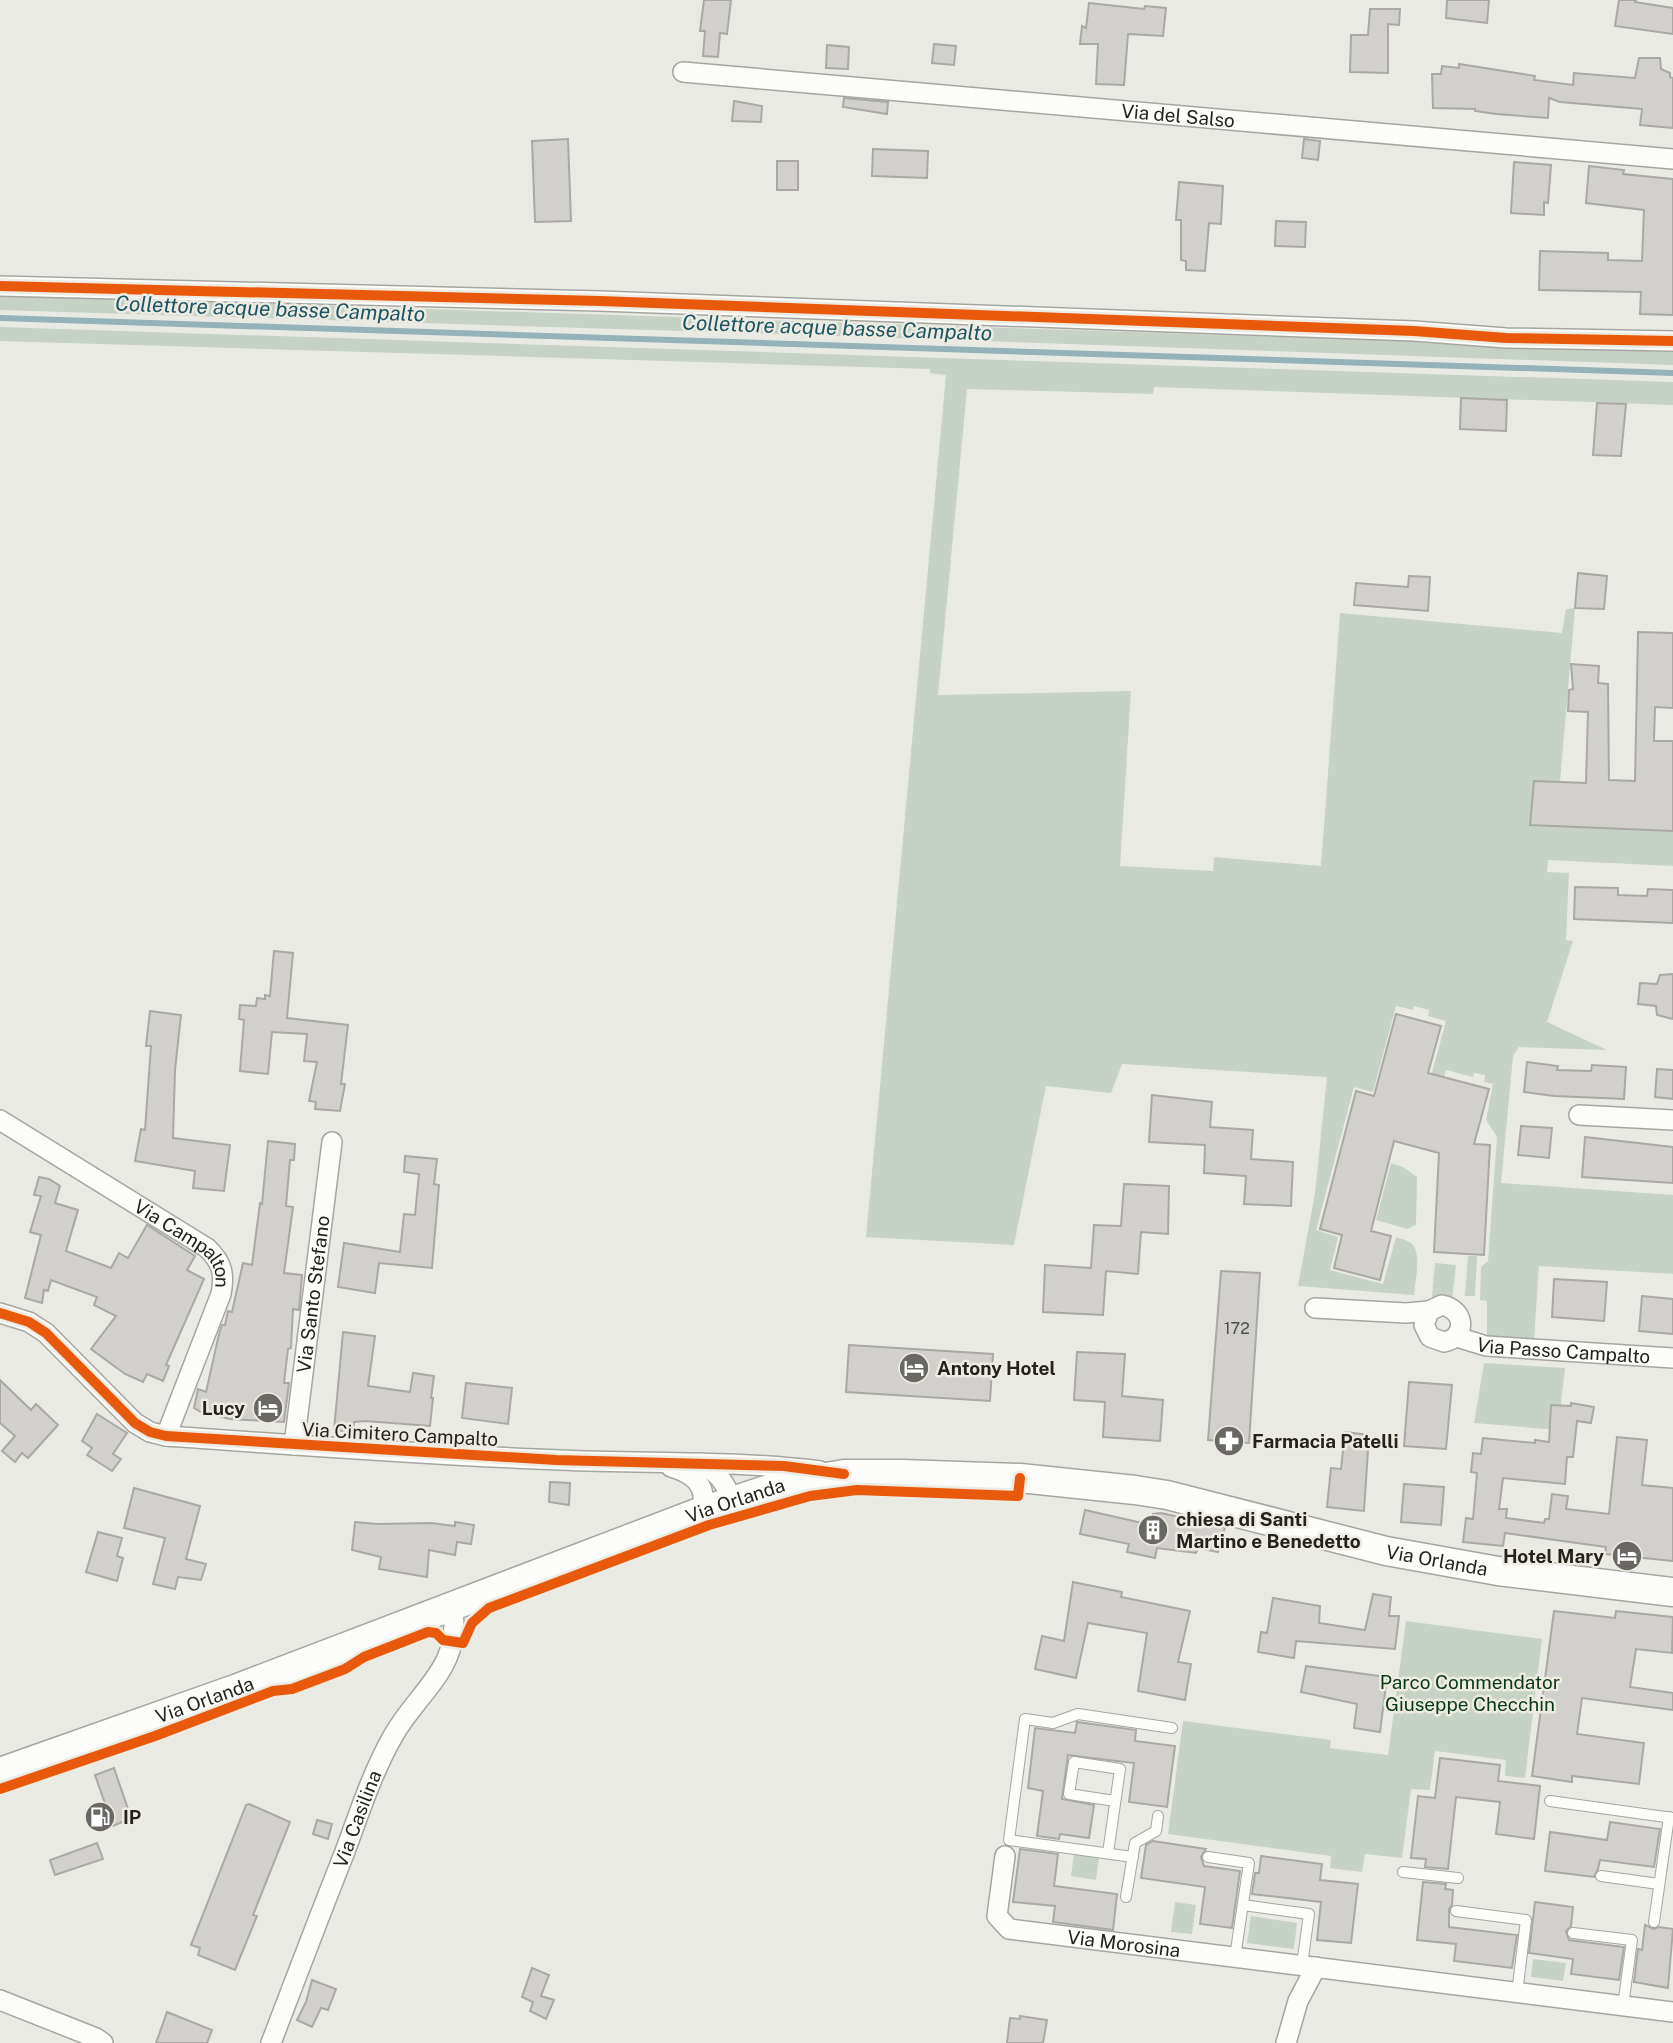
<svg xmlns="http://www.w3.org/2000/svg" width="1673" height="2043" font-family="'Public Sans',sans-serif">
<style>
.green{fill:#c6d2c6}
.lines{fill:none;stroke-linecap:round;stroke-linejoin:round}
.stream{stroke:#95b2b8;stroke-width:6}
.building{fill:#d1d0cc;stroke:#aaa8a5;stroke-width:2}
.service-casing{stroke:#a5a5a1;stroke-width:12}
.minor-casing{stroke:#a5a5a1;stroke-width:22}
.secondary-casing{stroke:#a5a5a1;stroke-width:31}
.service{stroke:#fcfcfb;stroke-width:10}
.minor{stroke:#fcfcfb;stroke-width:19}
.secondary{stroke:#fcfcfb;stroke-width:28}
.cycleway-casing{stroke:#edebe2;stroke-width:15}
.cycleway{stroke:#e8590c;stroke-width:10}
.labels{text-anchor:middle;stroke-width:5;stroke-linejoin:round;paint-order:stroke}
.number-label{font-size:16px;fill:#4e4e4a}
.street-label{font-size:19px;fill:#23221f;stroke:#edebe2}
.poi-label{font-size:19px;font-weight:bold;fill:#23221f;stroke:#edebe2;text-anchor:start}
.park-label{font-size:19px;fill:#073917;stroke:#edebe2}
.water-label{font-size:21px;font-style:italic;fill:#1b5462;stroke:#edebe2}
</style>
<rect width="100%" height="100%" fill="#eaeae5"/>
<g class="green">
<polygon points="0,295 1437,342 1673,352 1673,365 778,334 0,310"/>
<path d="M0,327L1673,382V405L1154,387L1153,394L967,389L938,695L1131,691L1120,866L1213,871L1214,857L1321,866L1340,613L1562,633L1566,609L1575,608L1560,782L1534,781L1530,825L1673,831V866L1548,860L1547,872L1569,873L1566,940L1573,941L1547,1022L1607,1050L1519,1047L1513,1056L1501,1183L1673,1195V1274L1539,1266L1534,1340L1487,1338V1301L1480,1300L1481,1267L1488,1261L1497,1137L1486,1120L1493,1084L1484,1082L1485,1075L1474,1073L1473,1077L1446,1070L1435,1108L1428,1087L1446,1021L1428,1016L1429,1010L1414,1006L1413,1010L1396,1006L1373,1092L1354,1087L1316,1230L1338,1237L1330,1270L1383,1284L1396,1237C1401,1239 1408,1240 1412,1244C1422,1253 1415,1282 1414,1295L1298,1286L1315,1193L1327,1077L1122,1064L1111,1093L1046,1086L1014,1245L866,1237L946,375L930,373V369L0,341Z"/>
<polygon points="1391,1163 1403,1167 1417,1177 1416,1225 1407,1229 1376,1220"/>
<polygon points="1468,1256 1477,1256 1475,1296 1465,1296"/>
<polygon points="1435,1263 1456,1265 1452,1298 1432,1297"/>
<polygon points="1484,1363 1565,1368 1558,1430 1474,1423"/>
<polygon points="1406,1621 1542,1639 1525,1778 1505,1776 1506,1760 1435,1751 1430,1790 1411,1789 1402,1858 1365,1854 1362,1872 1330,1868 1331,1856 1168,1834 1183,1721 1331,1740 1330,1748 1388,1755"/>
<polygon points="1074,1854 1099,1858 1096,1880 1071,1876"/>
<polygon points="1175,1902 1196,1905 1192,1934 1171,1932"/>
<polygon points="1251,1916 1297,1923 1294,1949 1247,1943"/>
<polygon points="1533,1959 1566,1963 1563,1981 1531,1977"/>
</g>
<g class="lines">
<polyline class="stream" points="0,318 1673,373"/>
</g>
<g class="building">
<polygon points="704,0 731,0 727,34 720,33 718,57 703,56 705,31 700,31"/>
<polygon points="1447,0 1489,0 1487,23 1446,18"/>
<polygon points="1619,0 1636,0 1635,2 1673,8 1673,34 1615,26"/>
<polygon points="1089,3 1144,9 1145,6 1166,8 1163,36 1128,34 1124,85 1096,84 1098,44 1080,44 1082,26 1086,28"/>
<polygon points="1370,9 1400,9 1399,25 1388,24 1388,73 1350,72 1351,35 1368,35"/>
<polygon points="934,44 956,46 954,65 932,63"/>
<polygon points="827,45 849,47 848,69 826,68"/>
<polygon points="1639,58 1660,58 1661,69 1670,73 1670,77 1673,78 1673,128 1640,125 1642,109 1560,102 1549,98 1548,118 1496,114 1475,111 1475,109 1433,108 1432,74 1441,74 1442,66 1459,68 1459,64 1535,76 1534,80 1573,85 1574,73 1635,78"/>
<polygon points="844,98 888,102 887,114 843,107"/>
<polygon points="734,101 762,106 761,122 732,121"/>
<polygon points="568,139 571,221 535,222 532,141"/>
<polygon points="1304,139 1320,141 1318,160 1302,158"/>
<polygon points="873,149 928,151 927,178 872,176"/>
<rect x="777" y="161" width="21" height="29"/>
<polygon points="1514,162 1551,165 1548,203 1544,202 1544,215 1511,213"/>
<polygon points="1589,166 1624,170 1623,174 1673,179 1673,315 1640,314 1641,292 1539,290 1540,251 1608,253 1608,260 1642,261 1644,210 1586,203"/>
<polygon points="1179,182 1223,186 1221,224 1209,223 1205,271 1186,270 1186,261 1181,260 1181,220 1176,220"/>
<polygon points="1276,221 1306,222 1305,247 1275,246"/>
<polygon points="1461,398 1507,400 1506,431 1460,429"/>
<polygon points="1597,403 1626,404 1621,456 1593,455"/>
<polygon points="1578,573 1607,576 1604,609 1575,608"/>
<polygon points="1409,576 1430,577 1428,611 1354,605 1356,583 1408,587"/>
<polygon points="1638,632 1673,633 1673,708 1655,707 1654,741 1673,741 1673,831 1530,825 1534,781 1586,783 1588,712 1568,711 1569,690 1573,689 1571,664 1599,666 1598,683 1608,684 1609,780 1635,781"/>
<polygon points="1575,887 1618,888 1618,895 1647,896 1648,889 1673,890 1673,923 1574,919"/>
<polygon points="274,951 293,953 287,1018 348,1025 341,1084 345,1084 340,1111 315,1109 316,1102 309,1101 317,1062 304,1061 307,1034 272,1032 268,1074 240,1071 244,1020 239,1019 240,1005 256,1006 257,998 265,999 265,995 270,996"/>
<polygon points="1673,974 1673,1019 1657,1015 1656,1006 1638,1004 1640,983 1657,984 1660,975"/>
<polygon points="150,1011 181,1015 175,1070 173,1138 230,1145 224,1191 193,1188 195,1171 135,1161 141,1129 145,1130 151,1046 146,1046"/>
<polygon points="1396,1014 1441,1026 1428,1073 1489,1089 1474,1144 1490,1145 1484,1255 1434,1252 1439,1153 1394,1141 1371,1231 1391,1236 1380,1280 1334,1268 1342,1235 1320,1229 1356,1091 1374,1096"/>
<polygon points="1527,1062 1558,1066 1557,1070 1591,1071 1592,1065 1626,1067 1624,1099 1554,1096 1524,1092"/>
<polygon points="1657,1069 1673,1070 1673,1099 1655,1097"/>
<polygon points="1152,1095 1212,1102 1210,1127 1253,1130 1251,1159 1293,1162 1291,1206 1244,1204 1246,1176 1204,1173 1205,1145 1149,1142"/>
<polygon points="1521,1126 1552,1128 1549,1158 1518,1155"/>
<polygon points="1585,1137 1673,1147 1673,1183 1582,1177"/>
<polygon points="268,1141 295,1144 294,1160 290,1160 286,1206 293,1207 284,1273 302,1275 299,1310 293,1309 291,1348 288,1349 284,1383 289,1383 284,1422 230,1419 201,1412 194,1408 198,1389 206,1392 219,1334 222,1325 225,1325 228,1311 232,1312 243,1263 252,1265 260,1203 262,1204"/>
<polygon points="405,1156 437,1159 434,1184 439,1185 432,1268 379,1263 375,1293 338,1287 344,1243 400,1252 404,1214 415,1215 419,1174 404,1172"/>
<polygon points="39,1177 49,1179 60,1186 55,1203 78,1210 66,1251 111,1268 119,1253 128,1258 147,1225 195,1256 187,1270 204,1279 166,1365 169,1366 163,1381 147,1374 143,1382 125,1374 91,1349 116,1316 94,1305 97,1297 51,1280 48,1291 44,1290 42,1303 25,1298 41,1235 30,1232 41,1196 34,1195"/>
<polygon points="1124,1184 1169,1186 1168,1234 1141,1232 1138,1274 1106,1271 1103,1315 1043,1312 1045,1265 1091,1268 1094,1225 1121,1226"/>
<polygon points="1221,1271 1260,1273 1249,1443 1208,1440"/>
<polygon points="1554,1279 1607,1282 1604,1321 1552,1317"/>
<polygon points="1642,1296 1673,1299 1673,1334 1639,1331"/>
<polygon points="343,1332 375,1336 368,1386 410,1392 413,1373 434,1376 431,1398 433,1398 430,1426 365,1421 354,1422 353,1432 334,1430"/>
<polygon points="849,1345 993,1354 990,1401 846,1392"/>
<polygon points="1077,1352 1125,1354 1122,1396 1163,1400 1160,1441 1103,1437 1105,1402 1074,1400"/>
<polygon points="0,1380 31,1410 36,1404 58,1425 28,1458 22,1453 15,1462 2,1451 15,1436 0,1423"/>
<polygon points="1409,1382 1452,1385 1446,1449 1404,1446"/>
<polygon points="466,1383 512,1388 508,1424 462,1418"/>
<polygon points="1571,1403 1594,1407 1591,1423 1577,1421 1573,1457 1567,1457 1565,1484 1503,1478 1499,1509 1507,1509 1506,1518 1544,1523 1545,1519 1549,1519 1552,1494 1568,1496 1566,1509 1609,1514 1617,1437 1647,1440 1642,1485 1673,1488 1673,1561 1605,1554 1606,1547 1505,1533 1503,1546 1463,1542 1466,1518 1473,1519 1477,1473 1471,1472 1473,1453 1481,1454 1483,1438 1535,1443 1535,1440 1549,1442 1551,1405 1571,1406"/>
<polygon points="97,1414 127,1433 113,1454 121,1459 112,1471 87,1455 92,1448 82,1441"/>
<polygon points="1345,1432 1369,1435 1364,1511 1327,1507 1331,1468 1341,1469"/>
<polygon points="550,1482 570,1483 569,1505 549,1502"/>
<polygon points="1404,1484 1444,1487 1441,1525 1401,1522"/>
<polygon points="134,1488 200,1506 186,1559 206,1564 201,1580 178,1577 175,1589 153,1584 165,1538 124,1528"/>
<polygon points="1085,1510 1151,1525 1153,1514 1161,1513 1225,1527 1218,1552 1198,1548 1196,1553 1157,1548 1155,1558 1127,1552 1129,1544 1080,1534"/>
<polygon points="355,1522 377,1524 431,1523 455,1526 455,1522 474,1525 471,1544 457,1542 455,1555 429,1550 427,1577 379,1569 381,1557 352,1550"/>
<polygon points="98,1532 122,1538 117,1556 123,1558 117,1581 86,1572"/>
<polygon points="1073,1582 1122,1592 1121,1597 1190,1611 1178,1662 1191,1664 1185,1700 1138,1691 1147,1633 1088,1623 1076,1678 1035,1669 1042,1636 1064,1641"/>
<polygon points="1373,1594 1391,1597 1389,1616 1399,1616 1395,1649 1296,1641 1294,1658 1258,1652 1261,1632 1267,1633 1273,1598 1320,1606 1319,1623 1365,1630"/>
<polygon points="1554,1611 1615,1618 1616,1611 1673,1617 1672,1653 1636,1649 1630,1687 1673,1693 1673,1710 1582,1698 1577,1734 1644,1743 1639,1784 1572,1776 1572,1782 1532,1776"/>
<polygon points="1306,1666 1387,1677 1380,1732 1354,1728 1357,1704 1301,1692"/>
<polygon points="1077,1722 1136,1730 1135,1741 1175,1746 1167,1807 1129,1802 1134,1763 1068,1755 1062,1799 1094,1805 1089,1838 1060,1834 1059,1839 1037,1836 1043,1791 1028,1788 1035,1728 1075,1733"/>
<polygon points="1440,1758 1500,1765 1498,1781 1540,1786 1534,1839 1496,1834 1500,1802 1456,1797 1448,1869 1425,1867 1426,1859 1411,1858 1418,1796 1435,1798"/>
<polygon points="114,1768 129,1812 124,1814 127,1820 113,1826 95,1775"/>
<polygon points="249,1804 290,1822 253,1915 257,1916 235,1970 198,1955 200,1948 191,1945 246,1805"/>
<polygon points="317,1820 332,1824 328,1839 313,1834"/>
<polygon points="1610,1822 1660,1829 1654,1867 1600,1860 1598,1869 1594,1877 1545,1871 1550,1832 1607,1840"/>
<polygon points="1153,1841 1206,1849 1201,1857 1204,1866 1240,1871 1232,1928 1200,1924 1205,1887 1141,1878 1146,1845"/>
<polygon points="97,1843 103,1859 55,1875 50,1860"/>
<polygon points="1020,1849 1058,1854 1054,1886 1117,1894 1113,1930 1053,1922 1055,1906 1013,1902"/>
<polygon points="1261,1856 1322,1864 1320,1880 1358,1884 1351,1943 1317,1940 1321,1902 1252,1894 1255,1873 1259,1873"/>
<polygon points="1423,1882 1446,1884 1445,1889 1453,1890 1452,1905 1449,1909 1449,1927 1517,1935 1512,1968 1454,1961 1456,1944 1417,1940"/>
<polygon points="1535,1902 1573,1907 1571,1926 1566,1931 1569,1940 1624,1947 1619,1980 1571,1974 1573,1959 1529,1953"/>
<polygon points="1645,1925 1654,1929 1659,1927 1673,1929 1668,1988 1634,1982 1638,1949 1642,1950"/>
<polygon points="532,1968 549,1975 541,1996 554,2000 546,2019 530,2011 533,2002 522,1997"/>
<polygon points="312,1980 336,1989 328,2010 321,2008 312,2027 297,2020 306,2002"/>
<polygon points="167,2012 212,2030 207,2043 156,2043"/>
<polygon points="1020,2016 1047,2020 1043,2043 1007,2043 1010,2018 1020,2019"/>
</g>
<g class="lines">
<g class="service-casing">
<g id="service">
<polyline points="1550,1801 1673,1818"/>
<polyline points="1108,1853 1120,1769 1074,1762 1069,1794 1115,1801"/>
<polyline points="1133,1857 1009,1840 1025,1719 1053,1723 1078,1714 1172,1728"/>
<polyline points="1208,1857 1249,1863 1235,1957"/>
<polyline points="1403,1872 1458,1878"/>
<polyline points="1601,1876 1659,1884"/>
<polyline points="1126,1897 1135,1843 1156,1831 1158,1816"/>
<polyline points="1243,1905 1309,1914 1302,1965"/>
<polyline points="1456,1911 1526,1920 1517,1993"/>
<polyline points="1654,1922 1669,1817"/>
<polyline points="1573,1933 1632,1940 1623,2006"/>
</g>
</g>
<g class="minor-casing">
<g id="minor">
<path id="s1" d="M683,72L1673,159"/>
<polyline points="0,286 600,301 1414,331 1506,338 1673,341"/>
<polyline points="1579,1115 1673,1120"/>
<path id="s2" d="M0,1120L207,1248C222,1262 225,1274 221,1294L166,1436"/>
<path d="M1315,1308L1406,1313L1429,1311L1442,1305C1466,1310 1467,1337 1444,1342L1430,1337L1424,1325L1429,1311"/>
<path d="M0,1313L29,1322L46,1333L135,1423L150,1432L166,1436C297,1445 428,1455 560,1460C647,1464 734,1460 820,1471"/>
<path id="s3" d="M1457,1337L1486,1346L1673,1358"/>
<path id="s4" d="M294,1445L332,1142"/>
<path d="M701,1463C719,1474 725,1482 732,1501"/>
<path d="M671,1467C694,1474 708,1485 702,1511"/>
<path id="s5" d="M1005,1856L997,1916L1009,1929L1673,2012"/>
<polyline points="0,2000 96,2038 103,2043"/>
<path id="s6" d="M271,2043C295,1980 319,1917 344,1854C359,1814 372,1773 393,1736C419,1690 464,1666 452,1606"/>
<polyline points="1286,2043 1298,2001 1316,1967"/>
</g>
</g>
<g class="secondary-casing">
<g id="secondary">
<path id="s7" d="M0,1772L235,1689L702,1511L781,1485L844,1474H902L1020,1478L1135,1490L1167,1495L1386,1551L1498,1571L1673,1592"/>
</g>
</g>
<use href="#service" class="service"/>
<use href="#minor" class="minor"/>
<use href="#secondary" class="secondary"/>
<g class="cycleway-casing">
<g id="cycleway">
<polyline points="0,286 600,301 1414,331 1506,338 1673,341"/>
<polyline points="0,1313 29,1322 46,1333 135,1423 150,1432 166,1436 556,1460 784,1466 844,1474"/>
<polyline points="0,1789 155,1736 273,1691 292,1689 345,1669 364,1657 428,1632 436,1633 443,1640 463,1643 472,1623 489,1608 709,1525 810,1496 857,1490 1018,1496 1020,1478"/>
</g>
</g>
<use href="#cycleway" class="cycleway"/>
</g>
<defs>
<g id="hotel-disc" transform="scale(1.575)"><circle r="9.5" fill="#696864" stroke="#edebe2"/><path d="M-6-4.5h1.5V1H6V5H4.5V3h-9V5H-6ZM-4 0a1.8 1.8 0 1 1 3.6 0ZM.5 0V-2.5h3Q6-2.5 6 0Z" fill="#fff"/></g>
<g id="pharmacy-disc" transform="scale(1.575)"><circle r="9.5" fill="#696864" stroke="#edebe2"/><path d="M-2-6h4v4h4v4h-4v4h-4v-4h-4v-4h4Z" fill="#fff"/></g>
<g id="building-disc" transform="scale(1.575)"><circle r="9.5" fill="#696864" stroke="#edebe2"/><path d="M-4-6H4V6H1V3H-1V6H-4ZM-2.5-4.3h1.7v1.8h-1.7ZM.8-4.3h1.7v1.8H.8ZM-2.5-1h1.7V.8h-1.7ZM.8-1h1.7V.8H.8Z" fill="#fff"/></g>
<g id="fuel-disc" transform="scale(1.575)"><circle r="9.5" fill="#696864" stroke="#edebe2"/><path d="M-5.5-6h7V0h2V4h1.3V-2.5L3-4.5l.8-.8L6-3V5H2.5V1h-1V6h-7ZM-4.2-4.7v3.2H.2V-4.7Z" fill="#fff"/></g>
</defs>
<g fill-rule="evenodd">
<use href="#hotel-disc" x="914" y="1368"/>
<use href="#hotel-disc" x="268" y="1408"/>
<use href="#pharmacy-disc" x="1229" y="1441"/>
<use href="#building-disc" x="1153" y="1530"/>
<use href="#hotel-disc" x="1627" y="1556"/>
<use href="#fuel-disc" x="100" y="1817"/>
</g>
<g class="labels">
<g class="number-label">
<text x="1237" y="1334">172</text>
</g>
<g class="street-label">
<text dy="7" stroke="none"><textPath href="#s1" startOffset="497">Via del Salso</textPath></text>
<text dy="7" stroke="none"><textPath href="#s2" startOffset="224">Via Campalton</textPath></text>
<text dy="7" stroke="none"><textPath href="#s4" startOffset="152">Via Santo Stefano</textPath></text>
<text dy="7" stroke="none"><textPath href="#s3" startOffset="108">Via Passo Campalto</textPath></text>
<text transform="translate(400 1434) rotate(3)" y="7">Via Cimitero Campalto</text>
<text dy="7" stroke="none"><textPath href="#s7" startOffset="784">Via Orlanda</textPath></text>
<text dy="7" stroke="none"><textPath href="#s7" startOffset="1498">Via Orlanda</textPath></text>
<text dy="7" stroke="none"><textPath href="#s7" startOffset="217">Via Orlanda</textPath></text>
<text dy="7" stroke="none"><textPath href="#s6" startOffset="240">Via Casilina</textPath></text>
<text dy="7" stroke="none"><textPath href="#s5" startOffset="194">Via Morosina</textPath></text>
</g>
<g class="poi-label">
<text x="937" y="1375">Antony Hotel</text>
<text x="245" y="1415" text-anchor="end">Lucy</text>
<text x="1252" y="1448">Farmacia Patelli</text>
<text x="1176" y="1526">chiesa di Santi<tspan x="1176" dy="22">Martino e Benedetto</tspan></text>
<text x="1604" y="1563" text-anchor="end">Hotel Mary</text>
<text x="123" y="1824">IP</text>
</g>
<g class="park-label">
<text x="1470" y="1689">Parco Commendator<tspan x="1470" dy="22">Giuseppe Checchin</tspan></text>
</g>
<g class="water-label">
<text transform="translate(270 309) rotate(2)" y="7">Collettore acque basse Campalto</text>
<text transform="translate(837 328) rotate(2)" y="7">Collettore acque basse Campalto</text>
</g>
</g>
</svg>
